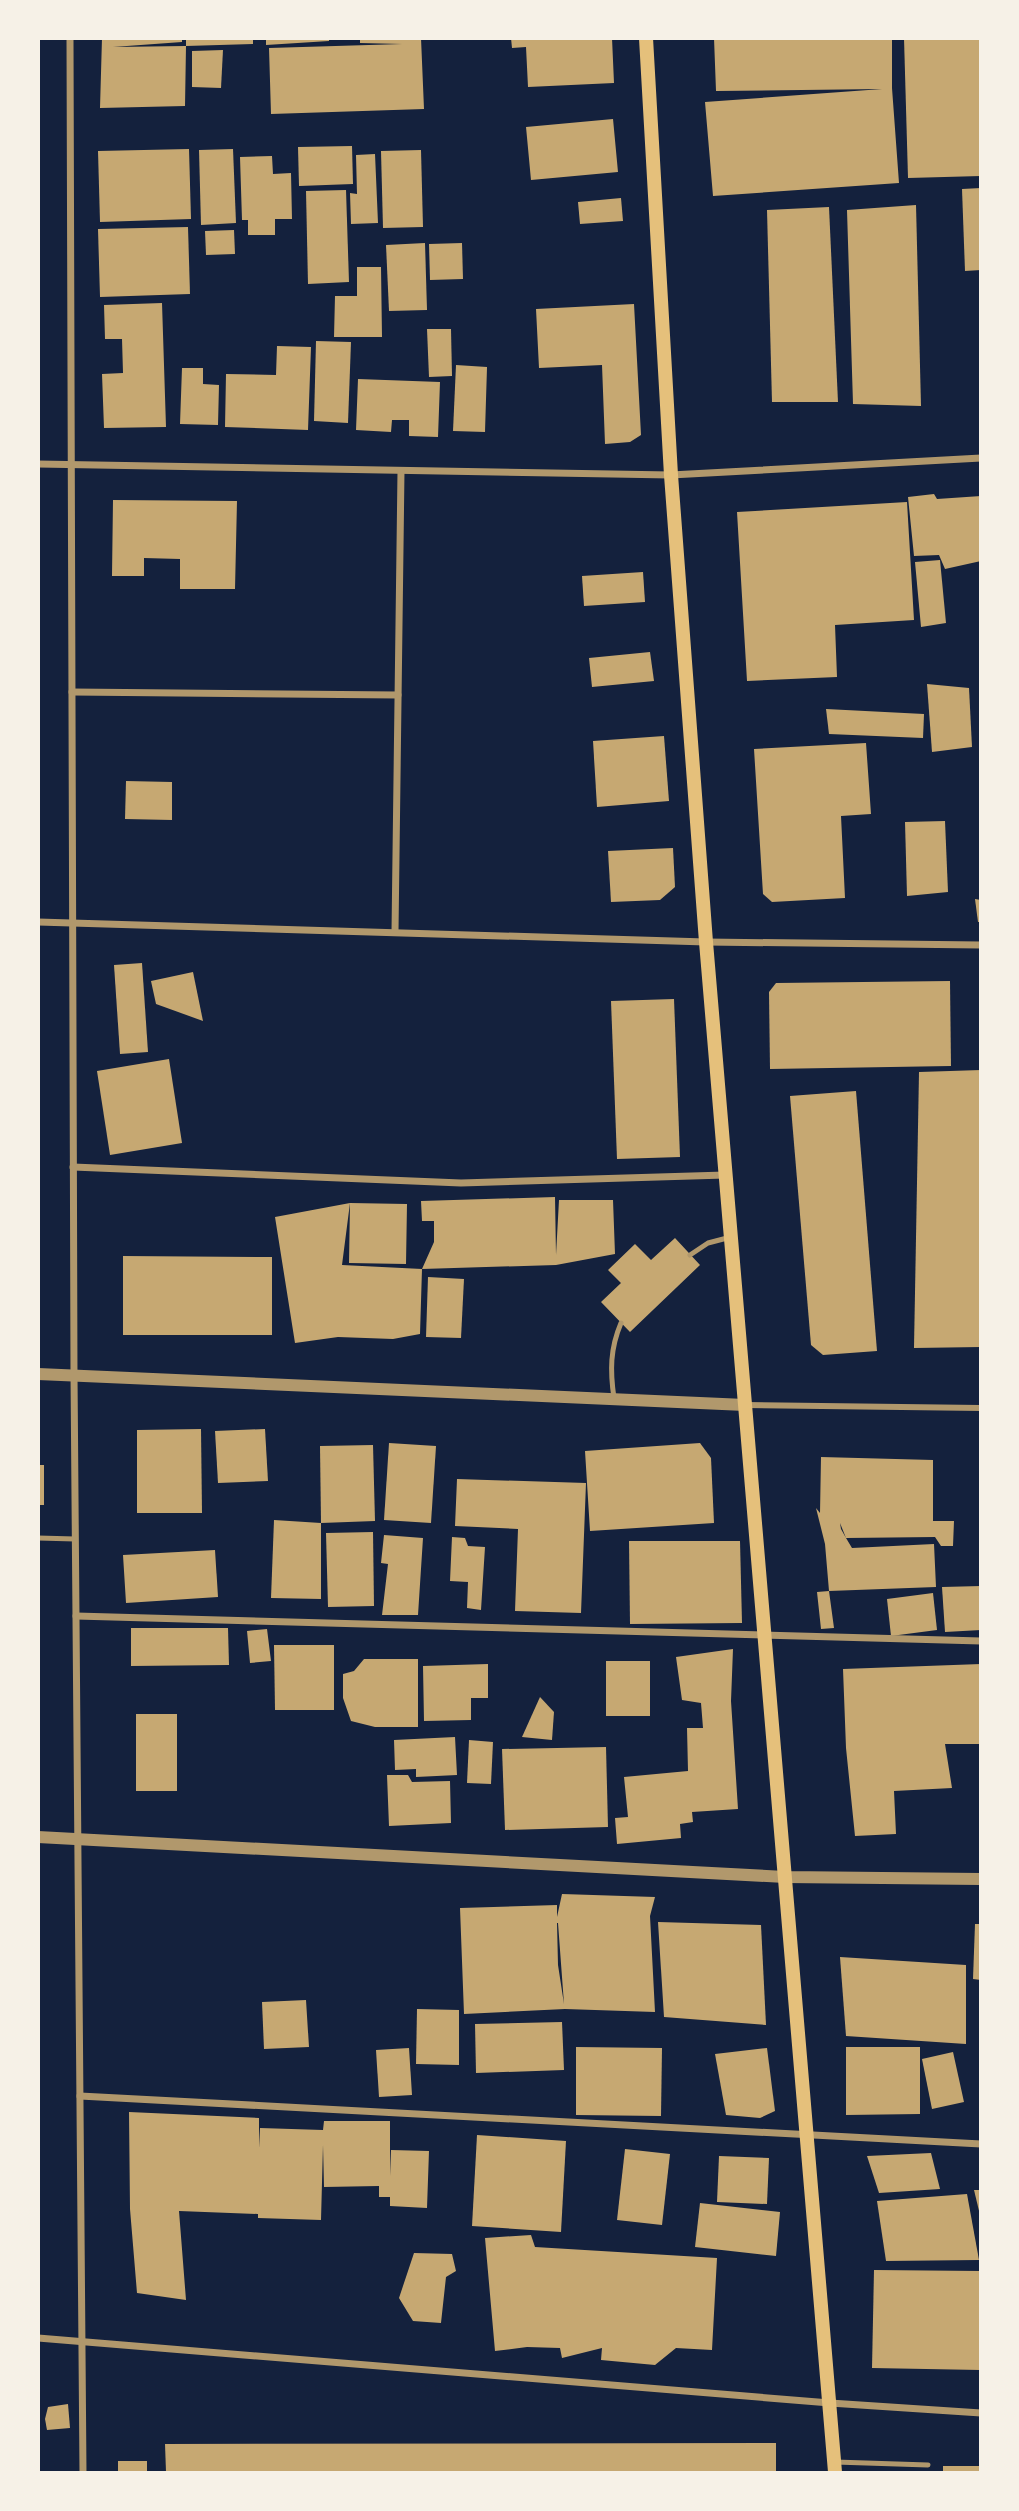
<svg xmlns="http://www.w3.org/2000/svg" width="1019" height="2511" font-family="'Fira Sans',sans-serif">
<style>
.building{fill:#c6a872;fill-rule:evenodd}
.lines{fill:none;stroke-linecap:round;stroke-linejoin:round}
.service{stroke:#b1986c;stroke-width:5}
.pedestrian{stroke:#b1986c;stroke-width:6}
.minor{stroke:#b1986c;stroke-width:7}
.tertiary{stroke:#b1986c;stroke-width:12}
.secondary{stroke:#e5c07b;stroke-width:14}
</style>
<rect width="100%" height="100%" fill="#14213d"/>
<g class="building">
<polygon points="102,38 182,38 182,42 113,47 186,46 186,38 253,38 253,44 186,46 185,106 100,108"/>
<polygon points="266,38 329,38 329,41 266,45"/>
<polygon points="360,38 421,38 424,109 271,114 269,48 402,44 360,43"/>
<polygon points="511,38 612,38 614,83 528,87 526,47 512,48"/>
<polygon points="714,38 892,38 892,88 899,183 713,196 705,102 882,89 716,91"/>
<polygon points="904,38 981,38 981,176 908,178"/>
<polygon points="223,50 221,88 192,87 192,51"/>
<polygon points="613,119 618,172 531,180 526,127"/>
<polygon points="352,146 353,184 299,186 298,147"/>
<polygon points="189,149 191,219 100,222 98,151"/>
<polygon points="233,149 236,223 201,225 199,150"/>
<polygon points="421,150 423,227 383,228 381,151"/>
<polygon points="375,154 378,223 351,224 350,193 357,194 356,155"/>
<polygon points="272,156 273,174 291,173 292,219 275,219 275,235 248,235 248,220 242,220 240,157"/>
<polygon points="981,188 981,270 965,271 962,189"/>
<polygon points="346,190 349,282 308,284 306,191"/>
<polygon points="621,198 623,221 580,224 578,202"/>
<polygon points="916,205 921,406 853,404 847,210"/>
<polygon points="829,207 838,402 772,402 767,210"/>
<polygon points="188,227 190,294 100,297 98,229"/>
<polygon points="234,230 235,254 206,255 205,231"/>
<polygon points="425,243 427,310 389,311 386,245"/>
<polygon points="462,243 463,279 430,280 429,244"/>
<polygon points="357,267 381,267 382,337 334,337 335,296 357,296"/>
<polygon points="162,303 166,427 104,428 102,374 123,373 122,339 105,339 104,305"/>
<polygon points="634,304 641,435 630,442 605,444 602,365 539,368 536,309"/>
<polygon points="427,329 451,329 452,376 429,377"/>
<polygon points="316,341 351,342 348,423 314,421"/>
<polygon points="277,346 311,347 308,430 225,427 226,374 276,375"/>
<polygon points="456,365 487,367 485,432 453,431"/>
<polygon points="182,368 203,368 203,384 219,385 218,425 180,424"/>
<polygon points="358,379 440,382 438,437 409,436 409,420 392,420 391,432 356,430"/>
<polygon points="934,494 937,499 981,496 981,561 945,569 939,555 914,556 908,497"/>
<polygon points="113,500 237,501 235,589 180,589 180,559 144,558 144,576 112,576"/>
<polygon points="907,502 914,620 835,625 837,677 747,681 737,512"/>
<polygon points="940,560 946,623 921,627 915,562"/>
<polygon points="643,572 645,602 584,606 582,576"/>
<polygon points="650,652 654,681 592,687 589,658"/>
<polygon points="927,684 969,688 972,747 932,752"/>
<polygon points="826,709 924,714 923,738 829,734"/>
<polygon points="664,736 669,801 597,807 593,741"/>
<polygon points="866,743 871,814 841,816 845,898 772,902 763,894 754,749"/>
<polygon points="126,781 172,782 172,820 125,819"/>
<polygon points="945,821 948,892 907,896 905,822"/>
<polygon points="673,848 675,887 660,900 611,902 608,851"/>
<polygon points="975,899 981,900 981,922 978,922"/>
<polygon points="142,963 148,1052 120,1054 114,965"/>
<polygon points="193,972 203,1021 156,1004 151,981"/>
<polygon points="950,981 951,1066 770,1069 769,992 776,983"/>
<polygon points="674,999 680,1157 617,1159 611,1001"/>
<polygon points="169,1059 182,1143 110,1155 97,1071"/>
<polygon points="981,1070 981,1347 914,1348 919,1072"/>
<polygon points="856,1091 877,1351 823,1355 811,1345 790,1096"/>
<polygon points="555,1197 556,1255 559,1200 613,1200 615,1254 556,1265 422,1269 420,1334 393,1339 338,1337 295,1343 275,1217 350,1203 407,1204 406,1264 349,1263 350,1203 342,1265 422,1269 434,1242 434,1221 422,1221 421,1201"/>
<polygon points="675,1238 700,1265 630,1332 601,1302 621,1283 608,1270 635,1244 651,1260"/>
<polygon points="123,1256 272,1257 272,1335 123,1335"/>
<polygon points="428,1277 464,1279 461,1338 426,1337"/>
<polygon points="201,1429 202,1513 137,1513 137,1430"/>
<polygon points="265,1429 268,1481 218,1483 215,1431"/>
<polygon points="389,1443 436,1446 431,1523 384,1520"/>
<polygon points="700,1443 711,1458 714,1523 590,1531 585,1451"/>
<polygon points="373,1445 375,1521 321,1523 320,1446"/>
<polygon points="821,1457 933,1460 933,1521 954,1521 953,1546 941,1546 935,1537 846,1538 840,1523 841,1529 846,1538 852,1548 934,1544 936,1587 829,1591 834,1628 821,1629 817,1592 829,1591 825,1544 816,1508 820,1513"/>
<rect x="38" y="1465" width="6" height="40"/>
<polygon points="457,1479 586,1483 581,1613 515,1611 518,1529 455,1526"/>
<polygon points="274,1520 321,1523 321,1599 271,1598"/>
<polygon points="373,1532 374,1606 328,1607 326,1533"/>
<polygon points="384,1535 423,1538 418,1615 382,1615 388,1564 381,1563"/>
<polygon points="452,1537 465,1538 468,1546 485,1547 481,1610 467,1608 468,1582 450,1581"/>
<polygon points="629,1541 740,1541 742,1623 630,1624"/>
<polygon points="215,1550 218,1597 126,1603 123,1555"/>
<polygon points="981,1586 981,1630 945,1632 942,1587"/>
<polygon points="933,1593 937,1630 891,1636 887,1599"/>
<polygon points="131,1628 228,1628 229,1665 131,1666"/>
<polygon points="267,1629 271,1661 250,1663 247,1631"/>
<polygon points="274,1645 334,1645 334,1710 275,1710"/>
<polygon points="733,1649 731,1701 738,1809 692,1812 693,1822 680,1824 681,1838 617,1844 615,1818 628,1817 624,1777 688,1771 687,1728 703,1728 701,1703 682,1700 676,1657"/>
<polygon points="364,1659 418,1659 418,1727 375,1727 351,1721 343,1698 343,1674 354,1671"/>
<rect x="606" y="1661" width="44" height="55"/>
<polygon points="488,1664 488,1698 471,1698 471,1720 424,1721 423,1666"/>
<polygon points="981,1664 981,1744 945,1744 952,1788 894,1791 896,1834 855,1836 846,1748 843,1669"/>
<polygon points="540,1697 554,1712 552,1740 522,1737"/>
<rect x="136" y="1714" width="41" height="77"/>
<polygon points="455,1737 457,1775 416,1777 416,1769 395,1770 394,1740"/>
<polygon points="469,1740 493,1742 491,1784 467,1783"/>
<polygon points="606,1747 608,1827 505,1830 502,1749"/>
<polygon points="387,1775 408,1775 412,1782 450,1781 451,1823 389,1826"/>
<path d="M562,1894L655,1897L650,1916L655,2012L565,2009L464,2014L460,1908L557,1905V1917ZM557,1923H558L564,2004L558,1965Z"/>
<polygon points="658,1922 761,1925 766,2025 664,2017"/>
<polygon points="975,1924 981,1924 981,1980 973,1979"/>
<polygon points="840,1957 966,1965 966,2044 846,2036"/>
<polygon points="306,2000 309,2047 264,2049 262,2002"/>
<polygon points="417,2009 459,2010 459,2065 416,2064"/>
<polygon points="562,2022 564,2070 476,2073 475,2024"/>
<polygon points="576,2047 662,2048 661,2116 576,2115"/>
<polygon points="846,2047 920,2047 920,2114 846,2115"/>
<polygon points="409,2048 412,2095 379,2097 376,2050"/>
<polygon points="767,2048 775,2111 760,2118 726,2115 715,2054"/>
<polygon points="953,2052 964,2102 932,2109 922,2059"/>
<polygon points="129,2112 259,2118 259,2148 260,2128 323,2130 324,2121 390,2121 390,2176 391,2150 429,2151 427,2208 390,2206 390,2197 379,2197 379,2186 324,2187 323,2145 321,2220 258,2218 258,2214 179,2211 186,2300 137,2293 130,2209"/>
<polygon points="477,2135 566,2141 561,2232 472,2226"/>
<polygon points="625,2149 670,2154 662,2225 617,2220"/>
<polygon points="931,2153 940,2189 879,2193 867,2156"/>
<polygon points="719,2156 769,2158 767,2204 717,2202"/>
<polygon points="974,2190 981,2190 981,2214 980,2215"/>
<polygon points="967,2194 979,2260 886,2261 877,2201"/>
<polygon points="700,2203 780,2212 776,2256 695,2247"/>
<polygon points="531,2235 535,2247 717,2258 712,2350 676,2348 655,2365 601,2360 602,2348 562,2358 560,2348 527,2347 495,2351 485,2238"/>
<polygon points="414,2253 452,2254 456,2271 446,2277 441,2323 413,2321 399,2298"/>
<polygon points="874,2270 981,2271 980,2370 872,2368"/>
<polygon points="68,2404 70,2428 47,2430 45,2419 48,2407"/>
<polygon points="776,2443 776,2472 166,2472 165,2444"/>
<rect x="118" y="2461" width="29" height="11"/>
<rect x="943" y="2466" width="38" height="6"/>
</g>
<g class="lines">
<g class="service">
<polyline points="690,1255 708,1243 731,1237"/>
<path d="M614,1398C610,1371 610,1349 621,1323"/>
<polyline points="38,1538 75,1539"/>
<polyline points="835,2462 928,2465"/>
</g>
<polyline class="pedestrian" points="745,1405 981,1408"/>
<g class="minor">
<polyline points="70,38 74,1374 83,2472"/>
<polyline points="38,464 671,475 981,458"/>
<polyline points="72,692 398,695"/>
<polyline points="38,922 706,942 981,945"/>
<polyline points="395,932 401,471"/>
<polyline points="73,1167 461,1183 725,1175"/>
<polyline points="76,1616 981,1641"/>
<polyline points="80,2096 981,2144"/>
<polyline points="38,2338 830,2403 981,2413"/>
</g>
<g class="tertiary">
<polyline points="38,1374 745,1405"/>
<polyline points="38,1837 785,1877 981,1879"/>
</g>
<polyline class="secondary" points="646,38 671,475 706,942 835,2472"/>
</g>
<rect width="1019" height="2511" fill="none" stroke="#f6f1e7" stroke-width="80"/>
</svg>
